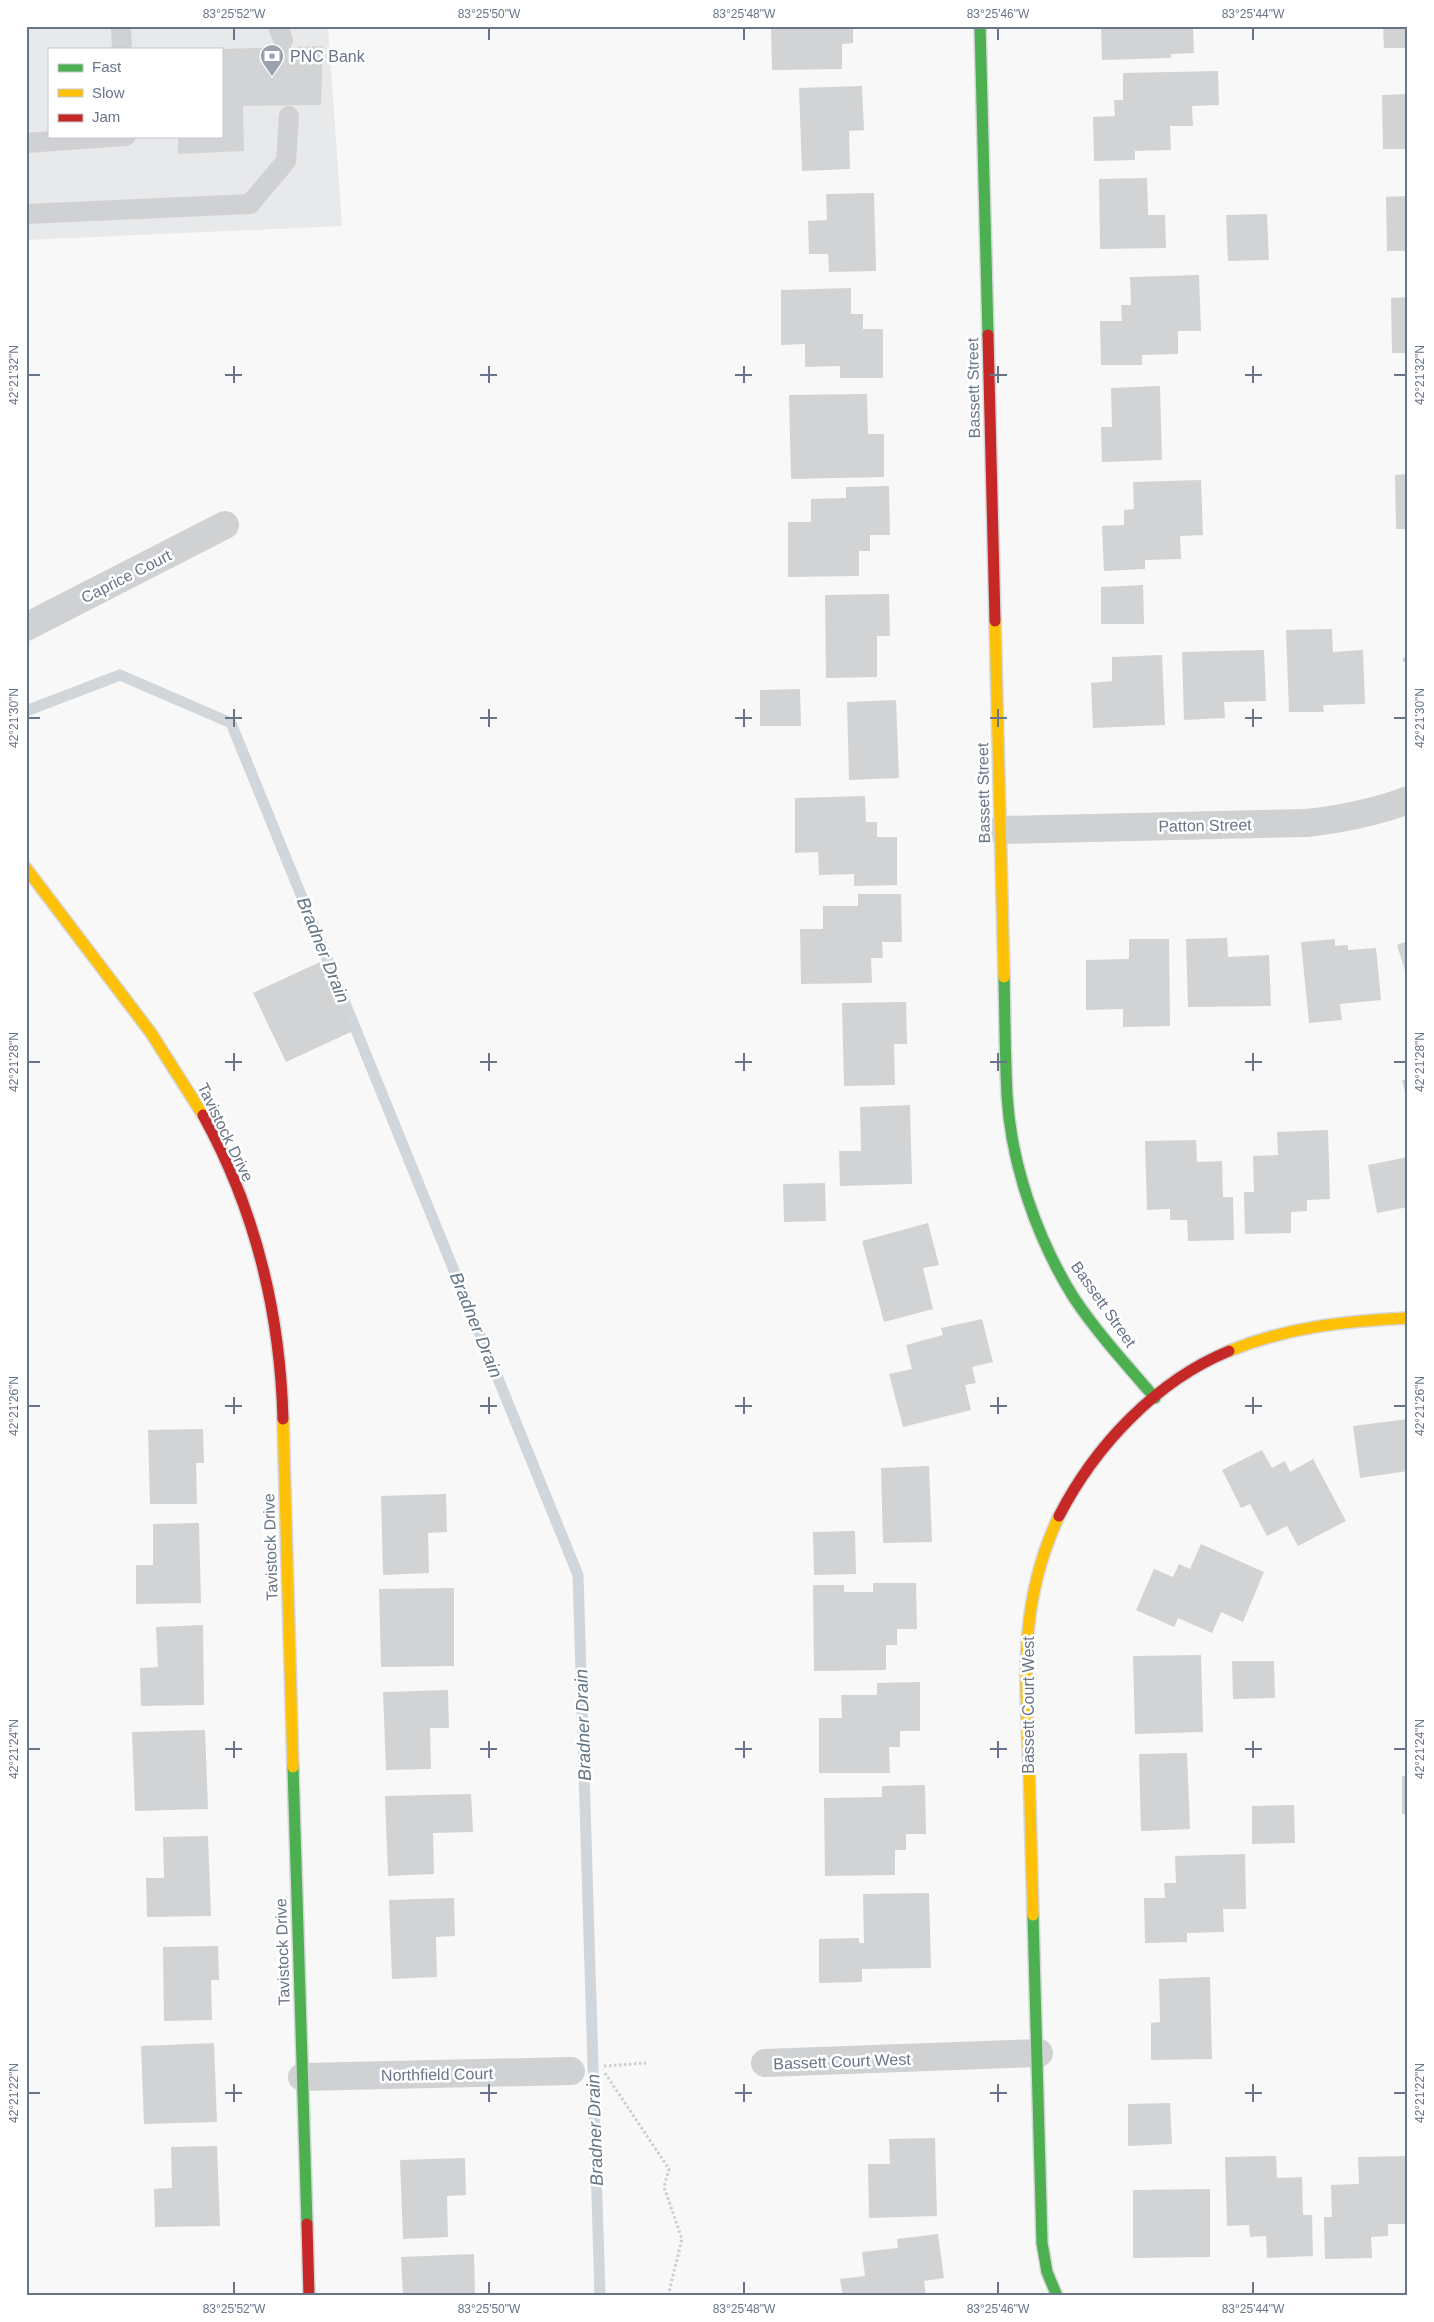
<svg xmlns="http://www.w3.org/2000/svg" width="1434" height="2322" font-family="Helvetica,sans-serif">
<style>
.built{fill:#e8e9ea;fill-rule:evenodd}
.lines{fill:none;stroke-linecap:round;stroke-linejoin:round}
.stream{stroke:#d1d6db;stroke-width:11}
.building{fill:#d2d3d4}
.fast-casing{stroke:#d5d6d7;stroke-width:14}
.slow-casing{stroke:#d5d6d7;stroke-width:14}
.jam-casing{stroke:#d5d6d7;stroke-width:14}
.path{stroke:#cececf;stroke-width:3;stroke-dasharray:2.5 2.5;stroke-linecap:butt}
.lane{stroke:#d0d1d3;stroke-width:20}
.street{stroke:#d0d1d3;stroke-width:28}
.fast{stroke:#4caf50;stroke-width:11}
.slow{stroke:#ffc107;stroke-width:11}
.jam{stroke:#c62828;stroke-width:11}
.ticks{fill:none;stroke:#687488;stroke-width:2}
.labels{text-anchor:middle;stroke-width:5;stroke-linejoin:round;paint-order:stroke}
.poi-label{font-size:16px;fill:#687488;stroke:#fff;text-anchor:start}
.street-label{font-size:16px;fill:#687488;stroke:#fff}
.water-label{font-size:18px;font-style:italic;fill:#647583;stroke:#fff}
.neatline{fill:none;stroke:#687488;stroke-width:2}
.ticks-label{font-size:12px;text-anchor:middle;fill:#687488}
</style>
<rect width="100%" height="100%" fill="#f8f8f8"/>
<path class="built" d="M26,26H328L342,226L26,240ZM49,49H221V136H49Z"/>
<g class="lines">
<polyline class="stream" points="26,711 120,675 231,723 578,1575 600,2296"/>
</g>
<g class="building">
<polygon points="771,26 873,26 873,28 853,28 853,43 842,44 842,69 772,70"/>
<polygon points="1101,26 1193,26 1194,53 1171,54 1171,58 1102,60"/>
<polygon points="1383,26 1408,26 1408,48 1384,48"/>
<polygon points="323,46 321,105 243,106 244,151 178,154 178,136 221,136 221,49"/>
<polygon points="1218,71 1219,105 1192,106 1193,126 1170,126 1171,150 1135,151 1135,160 1094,161 1093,117 1115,116 1114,100 1123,100 1123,73"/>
<polygon points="1405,71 1408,71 1408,149 1383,149 1382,95 1405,94"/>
<polygon points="862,86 864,130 849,131 850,169 802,171 799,88"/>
<polygon points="1147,178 1148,215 1165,215 1166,248 1100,249 1099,179"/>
<polygon points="874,193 876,271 829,272 828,254 809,254 808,221 827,220 826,194"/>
<polygon points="1408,196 1408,251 1387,251 1386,197"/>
<polygon points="1267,214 1269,260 1228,261 1226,215"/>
<polygon points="1199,275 1201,331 1178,331 1178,354 1142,355 1142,365 1101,365 1100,321 1122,321 1121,305 1131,305 1130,277"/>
<polygon points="851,288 851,314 863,314 863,329 883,329 883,378 840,378 840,366 805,367 805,344 781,345 781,290"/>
<polygon points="1408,297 1408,353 1392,353 1391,298"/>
<polygon points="1160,386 1162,460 1102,462 1101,427 1112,427 1111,388"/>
<polygon points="867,394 868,434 884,434 884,477 791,479 789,395"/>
<polygon points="1408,474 1408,529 1396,529 1395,475"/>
<polygon points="1201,480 1203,535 1180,536 1181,559 1145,560 1145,569 1104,571 1102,526 1124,525 1124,510 1134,509 1133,482"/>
<polygon points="889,486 890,535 870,535 870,551 859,551 859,576 788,577 788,522 811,522 811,499 846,498 846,487"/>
<polygon points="1143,585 1144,624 1101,624 1101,587"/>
<polygon points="889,594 890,636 877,636 877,677 826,678 825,595"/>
<polygon points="1332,629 1333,652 1363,650 1365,704 1323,705 1324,712 1289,712 1286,630"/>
<polygon points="1264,650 1266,701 1224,702 1225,718 1184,720 1182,652"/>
<polygon points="1408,652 1408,665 1402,660"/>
<polygon points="1162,655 1165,725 1093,728 1091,683 1112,681 1112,657"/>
<polygon points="800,689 801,726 760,726 760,690"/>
<polygon points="896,700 899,778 849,780 847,702"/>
<polygon points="865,796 866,822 877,822 877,837 897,837 897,885 854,886 854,874 819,875 818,852 795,853 795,798"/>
<polygon points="858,894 901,894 902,942 882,942 883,958 871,958 872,983 801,984 800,929 823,929 823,906 858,906"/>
<polygon points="1227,938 1228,957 1269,955 1271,1006 1188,1007 1186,939"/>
<polygon points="1129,939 1169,939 1170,1026 1123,1027 1123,1009 1086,1010 1086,960 1129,959"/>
<polygon points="1335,939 1335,946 1348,945 1348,950 1376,948 1381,1000 1340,1004 1342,1020 1309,1023 1301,942"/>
<polygon points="1408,941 1408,977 1407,977 1397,945"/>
<polygon points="320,962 353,1031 286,1062 253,993"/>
<polygon points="906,1002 907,1044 894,1044 895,1085 844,1086 842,1003"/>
<polygon points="1408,1079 1408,1101 1407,1101 1402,1080"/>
<polygon points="910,1105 912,1184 840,1186 839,1151 861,1151 860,1107"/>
<polygon points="1328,1130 1330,1199 1307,1200 1307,1211 1291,1212 1291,1233 1245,1234 1244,1192 1254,1192 1253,1156 1278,1155 1277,1132"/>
<polygon points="1196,1140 1197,1162 1222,1161 1223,1197 1233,1197 1234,1240 1188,1241 1187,1220 1170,1220 1170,1209 1147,1210 1145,1141"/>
<polygon points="1408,1157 1408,1207 1377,1213 1368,1165"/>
<polygon points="825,1183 826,1221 784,1222 783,1184"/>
<polygon points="928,1223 939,1265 923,1268 933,1309 884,1322 862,1241"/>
<polygon points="982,1319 993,1362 972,1367 976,1383 965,1385 971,1410 903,1427 889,1374 912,1369 906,1345 943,1335 941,1328"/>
<polygon points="1408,1419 1408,1471 1360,1478 1353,1426"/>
<polygon points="203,1429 204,1463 196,1463 197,1504 150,1504 148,1430"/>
<polygon points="1262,1450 1272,1468 1285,1461 1290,1472 1313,1459 1346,1521 1298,1546 1287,1526 1267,1536 1250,1504 1241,1508 1222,1470"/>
<polygon points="929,1466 932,1542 883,1543 881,1468"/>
<polygon points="446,1494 447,1532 428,1533 429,1573 383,1575 381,1496"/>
<polygon points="199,1523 201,1603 136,1604 136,1565 153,1565 153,1524"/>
<polygon points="855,1531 856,1574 814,1575 813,1532"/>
<polygon points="1201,1544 1264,1572 1243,1622 1221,1612 1212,1633 1178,1618 1174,1627 1136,1610 1154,1569 1173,1577 1179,1564 1190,1569"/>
<polygon points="873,1583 916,1583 917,1629 897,1629 897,1645 886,1645 886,1670 814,1671 813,1585 844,1585 844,1592 873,1592"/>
<polygon points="454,1588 454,1666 381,1667 379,1589"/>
<polygon points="203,1625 204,1705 141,1706 140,1668 158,1667 156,1627"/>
<polygon points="1201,1655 1203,1732 1135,1734 1133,1656"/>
<polygon points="1232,1661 1274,1661 1275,1698 1233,1699"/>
<polygon points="920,1682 920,1731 900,1731 900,1747 889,1747 890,1773 819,1773 819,1718 842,1718 841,1695 877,1695 877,1683"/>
<polygon points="448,1690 449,1728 430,1728 431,1769 386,1770 383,1692"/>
<polygon points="205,1730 208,1809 135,1811 132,1732"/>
<polygon points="1187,1753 1190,1829 1141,1831 1139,1754"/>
<rect x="1402" y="1776" width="6" height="38"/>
<polygon points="925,1785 926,1834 906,1834 906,1850 895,1850 895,1875 825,1876 824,1798 882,1797 882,1786"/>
<polygon points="471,1794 473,1832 433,1833 434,1874 388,1876 385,1796"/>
<polygon points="1294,1805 1295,1843 1252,1844 1252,1806"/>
<polygon points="208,1836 211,1916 147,1917 146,1878 164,1878 163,1837"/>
<polygon points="1245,1854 1246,1909 1223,1909 1224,1932 1187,1933 1187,1942 1145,1943 1144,1898 1165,1898 1164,1883 1176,1883 1175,1856"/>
<polygon points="929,1893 931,1968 862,1969 862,1982 819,1983 819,1939 859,1938 859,1943 864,1943 863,1894"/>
<polygon points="454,1898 455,1936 436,1937 437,1977 392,1979 389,1900"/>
<polygon points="218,1946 219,1980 211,1980 212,2020 164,2021 163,1947"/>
<polygon points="1210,1977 1212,2059 1151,2060 1151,2023 1160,2022 1159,1979"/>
<polygon points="214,2043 217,2122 144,2124 141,2046"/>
<polygon points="1170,2103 1172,2144 1128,2146 1128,2104"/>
<polygon points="935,2138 937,2216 869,2218 868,2164 890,2164 889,2139"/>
<polygon points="217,2146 220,2226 155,2227 154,2189 172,2188 171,2147"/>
<polygon points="1276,2156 1277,2178 1302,2177 1303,2215 1312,2215 1313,2256 1267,2258 1266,2236 1250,2237 1249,2225 1227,2226 1225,2157"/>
<polygon points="1408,2156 1408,2224 1388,2224 1388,2236 1371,2237 1372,2258 1325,2259 1324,2217 1332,2217 1331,2185 1359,2184 1358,2157"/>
<polygon points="465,2158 466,2195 447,2196 448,2237 403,2239 400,2160"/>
<polygon points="1210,2189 1210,2257 1133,2258 1133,2190"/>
<polygon points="938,2234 944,2278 924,2281 926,2296 843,2296 840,2279 865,2276 862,2252 898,2248 897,2239"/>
<polygon points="474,2254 475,2296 403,2296 401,2257"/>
</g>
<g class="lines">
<g class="fast-casing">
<g id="fast">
<polyline points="980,26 988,335"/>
<path d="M1004,977C1005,1016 1005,1056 1007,1095C1011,1164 1037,1239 1074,1298C1098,1334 1127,1365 1155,1398"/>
<polyline points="293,1767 307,2224"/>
<polyline points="1033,1915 1042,2243 1047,2272 1057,2296"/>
</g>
</g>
<g class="slow-casing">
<g id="slow">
<polyline points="995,621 1004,977"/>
<polyline points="26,868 151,1033 203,1115"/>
<path d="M1229,1351C1287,1327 1346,1321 1408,1318"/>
<polyline points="283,1419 293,1767"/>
<path d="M1033,1915C1032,1865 1030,1816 1029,1766C1025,1675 1019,1601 1059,1516"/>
</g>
</g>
<g class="jam-casing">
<g id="jam">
<polyline points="988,335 995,621"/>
<path d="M203,1115C255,1209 280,1312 283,1419"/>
<path d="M1059,1516C1095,1446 1156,1381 1229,1351"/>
<polyline points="307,2224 309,2296"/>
</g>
</g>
<g class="path">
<polyline points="604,2066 646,2063"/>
<polyline points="605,2073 669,2169 664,2187 682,2239 668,2296"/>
</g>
<g class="lane">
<polyline points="121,26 122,49"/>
<polyline points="278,26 283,40"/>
<polyline points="26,143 126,136"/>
<polyline points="26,214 250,204 286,161 289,116"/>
</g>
<g class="street">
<polyline points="26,627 225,525"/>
<path d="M1000,830L1307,823C1342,819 1374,813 1408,800"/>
<polyline points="765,2063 1039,2053"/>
<polyline points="302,2077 571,2071"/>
</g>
<use href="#fast" class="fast"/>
<use href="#slow" class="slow"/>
<use href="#jam" class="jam"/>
</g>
<path class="ticks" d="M234,28V40M489,28V40M744,28V40M998,28V40M1253,28V40M234,366V383M489,366V383M744,366V383M998,366V383M1253,366V383M28,375H40M225,375H242M480,375H497M735,375H752M990,375H1007M1245,375H1262M1394,375H1406M234,709V727M489,709V727M744,709V727M998,709V727M1253,709V727M28,718H40M225,718H242M480,718H497M735,718H752M990,718H1007M1245,718H1262M1394,718H1406M234,1053V1071M489,1053V1071M744,1053V1071M998,1053V1071M1253,1053V1071M28,1062H40M225,1062H242M480,1062H497M735,1062H752M990,1062H1007M1245,1062H1262M1394,1062H1406M234,1397V1414M489,1397V1414M744,1397V1414M998,1397V1414M1253,1397V1414M28,1406H40M225,1406H242M480,1406H497M735,1406H752M990,1406H1007M1245,1406H1262M1394,1406H1406M234,1741V1758M489,1741V1758M744,1741V1758M998,1741V1758M1253,1741V1758M28,1749H40M225,1749H242M480,1749H497M735,1749H752M990,1749H1007M1245,1749H1262M1394,1749H1406M234,2084V2102M489,2084V2102M744,2084V2102M998,2084V2102M1253,2084V2102M28,2093H40M225,2093H242M480,2093H497M735,2093H752M990,2093H1007M1245,2093H1262M1394,2093H1406M234,2282V2294M489,2282V2294M744,2282V2294M998,2282V2294M1253,2282V2294"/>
<defs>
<g id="bank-pin" transform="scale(1.25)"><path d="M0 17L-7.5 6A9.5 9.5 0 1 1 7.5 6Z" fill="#9aa2af" stroke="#fff"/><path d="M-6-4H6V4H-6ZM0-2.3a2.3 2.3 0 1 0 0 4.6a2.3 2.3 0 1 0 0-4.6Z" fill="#fff"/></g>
</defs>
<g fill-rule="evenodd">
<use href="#bank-pin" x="272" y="56"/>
</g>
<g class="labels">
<g class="poi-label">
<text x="290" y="62">PNC Bank</text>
</g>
<g class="street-label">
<text transform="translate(973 388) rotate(-91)" y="6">Bassett Street</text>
<text transform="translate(126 576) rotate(-27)" y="6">Caprice Court</text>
<text transform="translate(983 793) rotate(-91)" y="6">Bassett Street</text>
<text transform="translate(1205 825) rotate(-1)" y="6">Patton Street</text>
<text transform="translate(226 1132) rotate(64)" y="6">Tavistock Drive</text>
<text transform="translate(1104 1304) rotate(55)" y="6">Bassett Street</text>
<text transform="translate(270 1547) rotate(-92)" y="6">Tavistock Drive</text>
<text transform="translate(1028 1705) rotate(-90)" y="6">Bassett Court West</text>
<text transform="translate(282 1952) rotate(-92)" y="6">Tavistock Drive</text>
<text transform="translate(842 2061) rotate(-2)" y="6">Bassett Court West</text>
<text transform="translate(437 2074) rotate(-1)" y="6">Northfield Court</text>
</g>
<g class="water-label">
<text transform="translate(323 950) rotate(68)" y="6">Bradner Drain</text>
<text transform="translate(476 1325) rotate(68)" y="6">Bradner Drain</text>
<text transform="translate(583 1725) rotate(-92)" y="6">Bradner Drain</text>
<text transform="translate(595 2130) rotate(-92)" y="6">Bradner Drain</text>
</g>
</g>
<rect width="1434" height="2322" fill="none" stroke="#ffffff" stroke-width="55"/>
<rect x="48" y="48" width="175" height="90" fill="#ffffff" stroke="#c3c7cf"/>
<rect x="58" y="64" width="25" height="8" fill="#4caf50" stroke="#c3c7cf"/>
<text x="92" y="72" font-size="15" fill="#687488">Fast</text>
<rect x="58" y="89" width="25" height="8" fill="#ffc107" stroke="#c3c7cf"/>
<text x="92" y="98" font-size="15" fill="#687488">Slow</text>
<rect x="58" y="114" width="25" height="8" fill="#c62828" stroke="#c3c7cf"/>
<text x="92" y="122" font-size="15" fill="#687488">Jam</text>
<rect x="28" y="28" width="1378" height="2266" class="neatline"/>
<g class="ticks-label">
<text x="234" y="18">83°25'52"W</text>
<text x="489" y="18">83°25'50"W</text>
<text x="744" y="18">83°25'48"W</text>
<text x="998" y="18">83°25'46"W</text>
<text x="1253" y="18">83°25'44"W</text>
<text transform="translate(14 375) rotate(-90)" y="4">42°21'32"N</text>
<text transform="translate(1420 375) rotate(-90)" y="4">42°21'32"N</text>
<text transform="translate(14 718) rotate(-90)" y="4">42°21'30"N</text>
<text transform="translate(1420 718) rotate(-90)" y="4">42°21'30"N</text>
<text transform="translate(14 1062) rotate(-90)" y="4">42°21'28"N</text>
<text transform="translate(1420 1062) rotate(-90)" y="4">42°21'28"N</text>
<text transform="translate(14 1406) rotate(-90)" y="4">42°21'26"N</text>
<text transform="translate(1420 1406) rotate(-90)" y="4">42°21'26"N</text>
<text transform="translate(14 1749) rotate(-90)" y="4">42°21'24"N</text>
<text transform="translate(1420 1749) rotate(-90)" y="4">42°21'24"N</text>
<text transform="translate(14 2093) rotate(-90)" y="4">42°21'22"N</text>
<text transform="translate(1420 2093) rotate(-90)" y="4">42°21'22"N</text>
<text x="234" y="2313">83°25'52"W</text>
<text x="489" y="2313">83°25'50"W</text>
<text x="744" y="2313">83°25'48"W</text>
<text x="998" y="2313">83°25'46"W</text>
<text x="1253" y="2313">83°25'44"W</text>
</g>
</svg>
